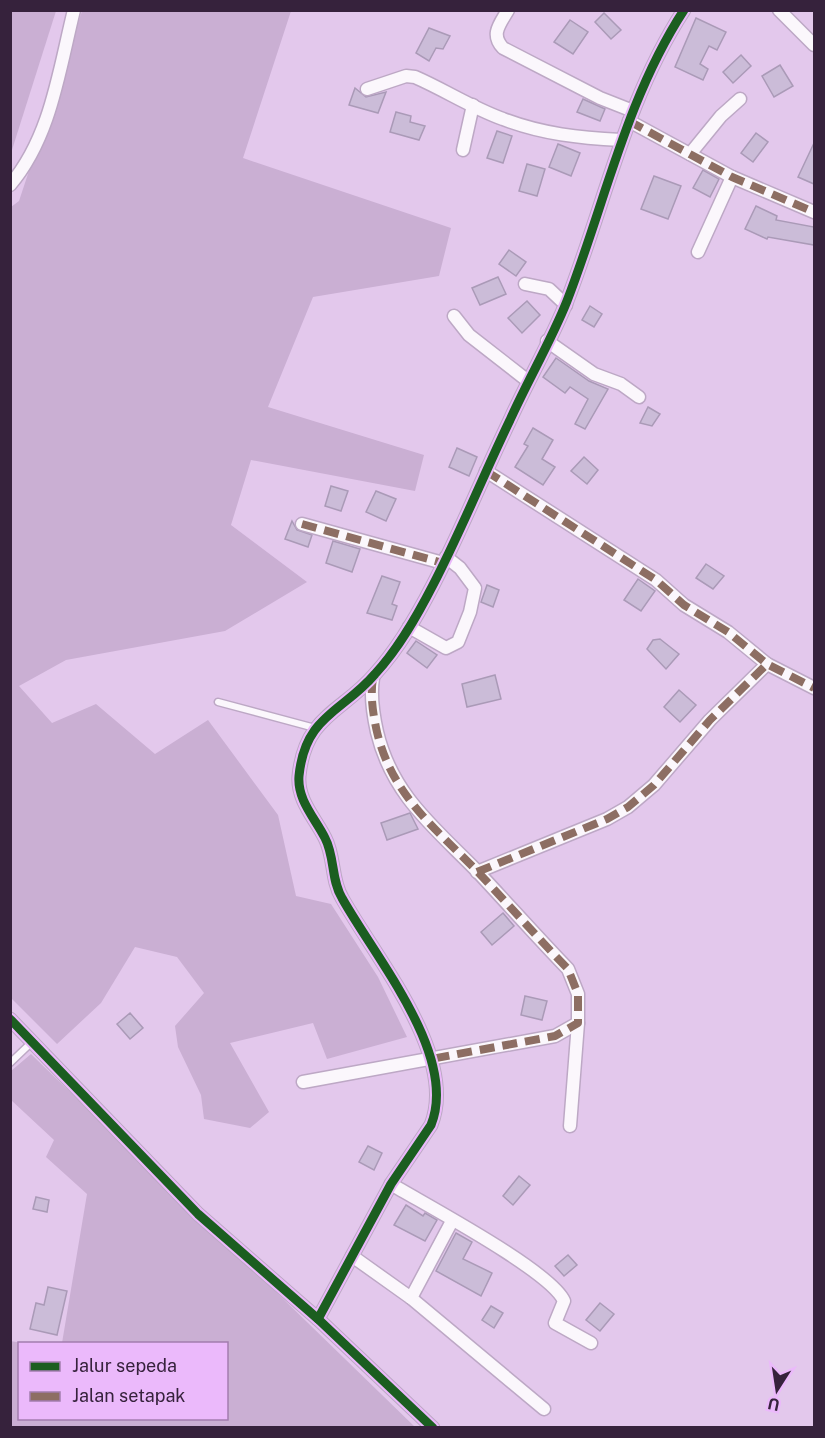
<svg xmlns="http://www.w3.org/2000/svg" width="825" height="1438" font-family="'Public Sans',sans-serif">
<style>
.green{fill:#caafd3}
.building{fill:#cbbcd8;stroke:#aa9ab7;stroke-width:1.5}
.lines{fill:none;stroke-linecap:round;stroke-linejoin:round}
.lane-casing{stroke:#bda8c5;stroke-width:9}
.street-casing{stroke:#bda8c5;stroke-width:15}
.lane{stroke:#fbf7fc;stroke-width:6}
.street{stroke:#fbf7fc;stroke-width:12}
.quiet{stroke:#8d6e63;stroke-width:8;stroke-dasharray:15 8;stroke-linecap:butt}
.cycleway-casing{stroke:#ebb9fb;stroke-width:13}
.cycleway{stroke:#1b5e20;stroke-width:9}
</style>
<rect width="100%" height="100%" fill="#e3c8ec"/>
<g class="green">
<polygon points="11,10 56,11 11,153 10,11"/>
<polygon points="82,11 291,11 243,158 451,228 439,276 313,297 268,407 424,455 415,491 251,460 231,525 307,582 225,631 66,660 19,686 52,723 96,704 155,754 208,720 278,815 296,896 331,904 378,977 407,1037 327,1059 313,1023 230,1043 269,1112 250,1128 204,1119 201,1095 178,1047 175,1026 204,993 177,957 135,947 101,1003 57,1044 11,998 11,207 19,201"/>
<polygon points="31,1054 415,1427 11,1427 10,1341 23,1343 20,1344 20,1418 226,1418 226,1344 62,1343 87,1194 46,1157 54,1140 11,1100 11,1071"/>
</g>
<g class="building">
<polygon points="604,13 621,30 611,39 595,22"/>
<polygon points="696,18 726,32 717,50 709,46 700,64 708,69 703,80 675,67"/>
<polygon points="570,20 588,32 573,54 554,42"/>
<polygon points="429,28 450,36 443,49 436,48 429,61 416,53"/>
<polygon points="741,55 751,66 733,83 723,72"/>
<polygon points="780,65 793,86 774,97 762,76"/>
<polygon points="355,88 366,97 386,92 378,113 349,105"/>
<polygon points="583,99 605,109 600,121 577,112"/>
<polygon points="396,112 411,116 410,122 425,126 419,140 390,132"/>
<polygon points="497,131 512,136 503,163 487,158"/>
<polygon points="756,133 768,142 753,162 741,153"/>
<polygon points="814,143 814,184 798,177"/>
<polygon points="558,144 580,153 571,176 549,167"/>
<polygon points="527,164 545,169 537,196 519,191"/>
<polygon points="703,170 719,179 710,197 693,188"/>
<polygon points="654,176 681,186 668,219 641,209"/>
<polygon points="756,206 777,216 776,220 814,227 814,245 768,237 767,239 745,229"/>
<polygon points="509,250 526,262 516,276 499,264"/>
<polygon points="498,277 506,294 480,305 472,288"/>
<polygon points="527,301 540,315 522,333 508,318"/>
<polygon points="590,306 602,314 594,327 582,320"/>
<polygon points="556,358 589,381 608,389 585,429 575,424 588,399 570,387 565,393 543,377"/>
<polygon points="648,407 660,414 652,426 640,423"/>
<polygon points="533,428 553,440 542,459 555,467 543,485 515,467 528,446 524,444"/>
<polygon points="457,448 477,457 469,476 449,467"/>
<polygon points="584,457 598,470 587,484 571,471"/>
<polygon points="331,486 348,491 341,511 325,506"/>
<polygon points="376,491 396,499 386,521 366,512"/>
<polygon points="292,521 297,530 312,535 308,547 285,539"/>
<polygon points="333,541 360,549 352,572 326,563"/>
<polygon points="706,564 724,576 713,589 696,578"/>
<polygon points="382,576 400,582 392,604 397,606 392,620 367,613"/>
<polygon points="638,579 655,591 641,611 624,600"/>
<polygon points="487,585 499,590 493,607 481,602"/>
<polygon points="660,639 679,654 666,669 647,649 653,640"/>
<polygon points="416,641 437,655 427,668 407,653"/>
<polygon points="495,675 501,699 467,707 462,684"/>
<polygon points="679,690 696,705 680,722 664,707"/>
<polygon points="410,813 418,829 387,840 381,823"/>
<polygon points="503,913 514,926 492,945 481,932"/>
<polygon points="525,996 547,1001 542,1020 521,1015"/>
<polygon points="130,1013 143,1028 130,1039 117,1024"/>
<polygon points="368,1146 382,1153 374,1170 359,1162"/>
<polygon points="519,1176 530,1185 513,1205 503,1196"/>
<polygon points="36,1197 49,1200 47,1212 33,1209"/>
<polygon points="406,1205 423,1216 425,1213 437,1220 425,1241 394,1225"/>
<polygon points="456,1233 472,1242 463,1259 492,1273 481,1296 436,1271"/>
<polygon points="568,1255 577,1265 564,1276 555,1266"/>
<polygon points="48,1287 67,1291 57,1335 30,1329 36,1303 44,1305"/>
<polygon points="600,1303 614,1314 600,1331 586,1320"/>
<polygon points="491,1306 503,1313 494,1328 482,1320"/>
</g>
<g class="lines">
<g class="lane-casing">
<g id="lane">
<polyline points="218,702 315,728"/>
<polyline points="10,1063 32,1042"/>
</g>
</g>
<g class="street-casing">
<g id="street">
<path d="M508,10C500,24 490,34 503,48L600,98L633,111"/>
<polyline points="779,10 814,45"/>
<path d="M367,89L406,76L415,77C445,90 472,108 503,119C542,134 580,138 621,140"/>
<polyline points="629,121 732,177 814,212"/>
<polyline points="463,150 473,105"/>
<polyline points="690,154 721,116 740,99"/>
<path d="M10,185C51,137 59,70 74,10"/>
<polyline points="698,252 732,177"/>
<polyline points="525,284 549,289 566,305"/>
<polyline points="454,316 469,335 528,381"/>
<polyline points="547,341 594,374 621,384 639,397"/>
<polyline points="486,471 656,580 684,605 728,632 767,664 814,688"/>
<polyline points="302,524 443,563"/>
<polyline points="409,627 446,648 458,642 470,612 475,588 460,568 446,557"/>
<polyline points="477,872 607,819 628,807 654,785 710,720 767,664"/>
<polyline points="10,1019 198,1214 318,1319 433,1428"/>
<path d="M303,1082L555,1036L578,1023V994L568,969C537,937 507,903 477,871C434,827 392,795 377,732C373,714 370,696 373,678"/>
<polyline points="570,1126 578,1023"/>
<path d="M391,1184C424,1204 551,1271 564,1301L555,1323L591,1343"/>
<polyline points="352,1256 411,1298 544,1409"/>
<polyline points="411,1298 452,1221"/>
<path d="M318,1319L391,1184L431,1125C459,1056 374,956 342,898C331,880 335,857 325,838C315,818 297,800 299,776C305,715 343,712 375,674C399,648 417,616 433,585C461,531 484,474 510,420C528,380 551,341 567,301C605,203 626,99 684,10"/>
</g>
</g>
<use href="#lane" class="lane"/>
<use href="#street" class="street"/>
<g class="quiet">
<polyline points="629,121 732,177 814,212"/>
<polyline points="486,471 656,580 684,605 728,632 767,664 814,688"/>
<polyline points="302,524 443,563"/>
<path d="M373,678C370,696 373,714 377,732C392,795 434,827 477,871C507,903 537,937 568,969L578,994V1023L555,1036L431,1059"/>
<polyline points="477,872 607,819 628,807 654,785 710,720 767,664"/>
</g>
<g class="cycleway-casing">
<g id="cycleway">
<polyline points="10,1019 198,1214 318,1319 433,1428"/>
<path d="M318,1319L391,1184L431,1125C459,1056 374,956 342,898C331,880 335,857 325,838C315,818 297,800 299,776C305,715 343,712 375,674C399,648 417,616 433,585C461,531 484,474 510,420C528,380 551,341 567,301C605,203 626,99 684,10"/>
</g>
</g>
<use href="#cycleway" class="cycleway"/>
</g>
<rect width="825" height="1438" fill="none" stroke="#36223c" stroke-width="24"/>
<rect x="18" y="1342" width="210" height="78" fill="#ebb9fb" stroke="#a37daf" stroke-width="1.5"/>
<rect x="30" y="1362" width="30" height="9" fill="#1b5e20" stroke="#a37daf" stroke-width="1.5"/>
<text x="72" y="1372" font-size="18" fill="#36223c">Jalur sepeda</text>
<rect x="30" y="1392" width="30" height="9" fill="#8d6e63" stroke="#a37daf" stroke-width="1.5"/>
<text x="72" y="1402" font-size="18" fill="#36223c">Jalan setapak</text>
<g transform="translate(777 1390) rotate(192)" stroke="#ebb9fb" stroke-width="4.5" paint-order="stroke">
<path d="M0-4.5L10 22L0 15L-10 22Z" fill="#36223c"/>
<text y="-9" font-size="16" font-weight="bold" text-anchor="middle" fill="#36223c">U</text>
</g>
</svg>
